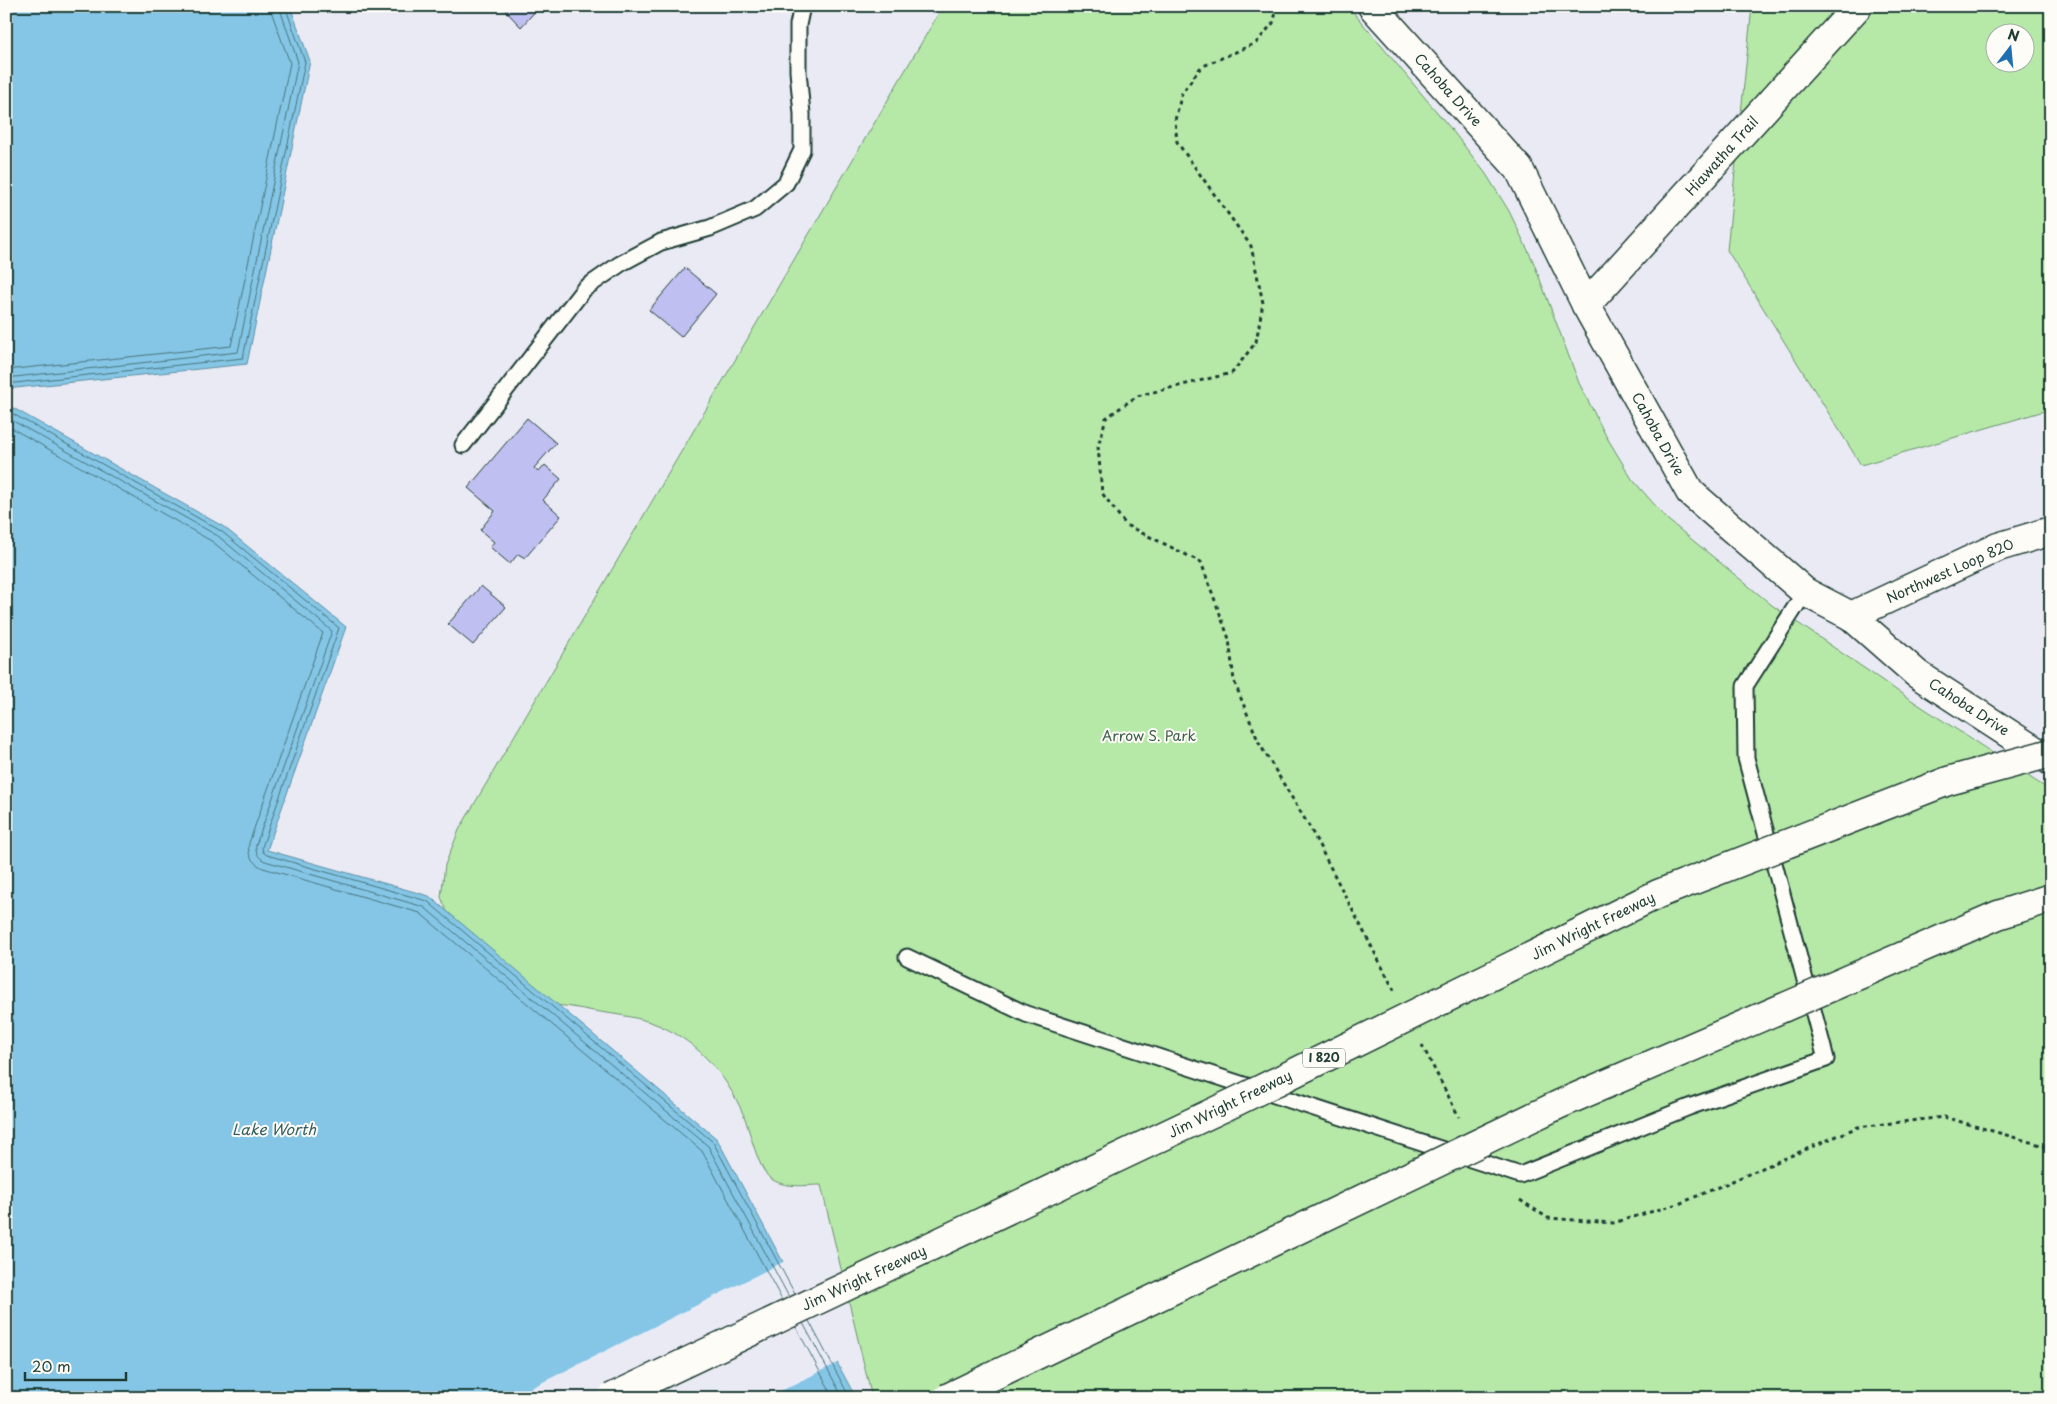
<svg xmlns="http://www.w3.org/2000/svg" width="2057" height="1404" font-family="'Playpen Sans',sans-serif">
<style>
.green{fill:#b6e8a8;stroke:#6a926e;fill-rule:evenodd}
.water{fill:#85c6e6;stroke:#5c8f9f}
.pier{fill:#eaeaf5}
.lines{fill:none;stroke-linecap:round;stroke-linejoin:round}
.shore{stroke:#48747b;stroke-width:1}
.building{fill:#bfbff1;stroke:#1f3d34}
.service-casing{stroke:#1f3d34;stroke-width:19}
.tertiary-casing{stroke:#1f3d34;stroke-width:31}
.path{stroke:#1f3d34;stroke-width:3;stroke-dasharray:4 4;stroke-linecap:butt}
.service{stroke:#fdfcf7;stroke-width:15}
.tertiary{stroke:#fdfcf7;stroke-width:28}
.motorway-bridge-casing{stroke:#1f3d34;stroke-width:31;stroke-linecap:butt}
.motorway-bridge{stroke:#fdfcf7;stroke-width:28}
.labels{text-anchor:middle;stroke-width:4;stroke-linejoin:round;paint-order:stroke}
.shield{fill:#fdfcf7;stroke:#62766e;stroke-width:1}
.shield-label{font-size:12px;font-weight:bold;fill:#1f3d34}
.street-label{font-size:14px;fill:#1f3d34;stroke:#fdfcf7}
.park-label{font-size:14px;fill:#3d5f4b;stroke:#fdfcf7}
.water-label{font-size:15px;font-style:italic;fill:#385f60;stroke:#fdfcf7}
</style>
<rect width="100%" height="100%" fill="#eaeaf5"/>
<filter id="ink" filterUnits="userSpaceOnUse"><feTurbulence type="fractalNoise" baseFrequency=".02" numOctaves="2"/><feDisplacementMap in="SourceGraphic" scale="10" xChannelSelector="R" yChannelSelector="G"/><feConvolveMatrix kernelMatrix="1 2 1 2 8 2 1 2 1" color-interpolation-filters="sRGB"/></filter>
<g filter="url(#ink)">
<g class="green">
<path d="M943,6H1348L1452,130L1486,174L1509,211L1533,261L1579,383L1606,436L1632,479L1668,520L1773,606L1899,692L2051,791V1398H872L821,1185C805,1185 784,1189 770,1178C758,1169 750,1131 744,1116C726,1073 694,1037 650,1022C632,1016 612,1014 594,1011C578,1008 564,1005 548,1005L457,937L441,897L445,865L459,830Z"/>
<path d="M1752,6H2051V409L1861,465L1727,250ZM1994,32H2024V62H1994Z"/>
</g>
<g class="water">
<polygon points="6,6 290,6 310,61 247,364 6,389"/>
<polygon points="6,404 224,527 346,627 267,850 429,896 717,1139 856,1398 6,1398"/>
</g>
<polygon class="pier" points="785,1261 839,1362 767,1398 511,1398"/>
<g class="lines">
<g class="shore">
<polyline points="6,370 231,346 290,63 272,14 271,6"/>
<polyline points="6,378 238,352 298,62 279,6"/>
<polyline points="6,384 243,358 305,62 285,6"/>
<polyline points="6,410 221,531 339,628 262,847 263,852 267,855 427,901 713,1142 795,1294"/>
<path d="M6,417L218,536L332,631L256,845C255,852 258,858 265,861L424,907L708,1146L789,1297"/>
<path d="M6,425L213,542L323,633L249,843C247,855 252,863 263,868L420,913L702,1151L782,1300"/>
<polyline points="809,1321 850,1398"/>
<polyline points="803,1323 843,1398"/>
<polyline points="796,1327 834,1398"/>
</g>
</g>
<g class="building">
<polygon points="501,6 540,6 521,27"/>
<polygon points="685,268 716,294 681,337 649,310"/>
<polygon points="527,418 556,443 534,468 539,472 545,465 561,479 543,500 561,516 525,558 518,554 510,564 490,547 494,542 480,530 495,511 468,488"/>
<polygon points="481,586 506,607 473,645 448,624"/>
</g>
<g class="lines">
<g class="service-casing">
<g id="service">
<polyline points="463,445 584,289 620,264 661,242 710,228 755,209 786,183 802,150 802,114 798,71 798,25 802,6"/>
<polyline points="907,957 1026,1014 1520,1175 1689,1107 1826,1059 1746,758 1745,686 1805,592"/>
</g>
</g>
<g class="tertiary-casing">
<g id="tertiary">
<polyline points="1372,6 1519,169 1586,305 1690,492 1805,592 1851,616 1917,674 2051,761"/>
<polyline points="1586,305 1858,6"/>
<polyline points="1851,616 1998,547 2051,531"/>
</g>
</g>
<g class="path">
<polyline points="1278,6 1273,23 1256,43 1201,67 1182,93 1175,120 1177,142 1251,246 1263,303 1256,342 1232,373 1137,396 1106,418 1098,446 1102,493 1126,525 1201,562 1229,639 1234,681 1259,743 1309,826 1394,990"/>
<polyline points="1422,1045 1459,1117"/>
<polyline points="1520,1200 1548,1218 1613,1223 1681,1203 1858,1127 1944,1117 2051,1148"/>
</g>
<use href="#service" class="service"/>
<use href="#tertiary" class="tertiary"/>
<g class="motorway-bridge-casing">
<g id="motorway-bridge">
<polyline points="611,1398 1237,1101 1658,894 1948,781 2051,753"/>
<polyline points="947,1398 1560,1104 1998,915 2051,898"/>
</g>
</g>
<use href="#motorway-bridge" class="motorway-bridge"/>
</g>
</g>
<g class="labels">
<rect class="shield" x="1303" y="1048.5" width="42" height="19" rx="4"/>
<g class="shield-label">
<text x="1324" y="1062">I 820</text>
</g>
<g class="street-label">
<text transform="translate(1448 90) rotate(48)" y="5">Cahoba Drive</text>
<text transform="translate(1722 156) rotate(-48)" y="5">Hiawatha Trail</text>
<text transform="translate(1658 434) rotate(61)" y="5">Cahoba Drive</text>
<text transform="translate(1950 571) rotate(-24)" y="5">Northwest Loop 820</text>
<text transform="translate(1969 707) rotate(33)" y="5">Cahoba Drive</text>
<text transform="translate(1593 926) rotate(-26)" y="5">Jim Wright Freeway</text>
<text transform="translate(1230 1104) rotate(-26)" y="5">Jim Wright Freeway</text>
<text transform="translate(864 1278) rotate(-25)" y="5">Jim Wright Freeway</text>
</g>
<g class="park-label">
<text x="1149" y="741">Arrow S. Park</text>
</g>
<g class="water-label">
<text x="274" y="1135">Lake Worth</text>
</g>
</g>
<rect width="2057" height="1404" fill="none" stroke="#fdfcf7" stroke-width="25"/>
<rect x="12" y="12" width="2032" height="1379" fill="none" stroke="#1f3d34" stroke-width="2" filter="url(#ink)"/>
<g transform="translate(2010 48) rotate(16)"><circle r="24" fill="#fdfcf7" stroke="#a4b0a9"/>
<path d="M0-4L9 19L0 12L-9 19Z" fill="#1f6fb2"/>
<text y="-8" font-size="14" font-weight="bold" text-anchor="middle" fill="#1f3d34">N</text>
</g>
<path d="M25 1372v8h101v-8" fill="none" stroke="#1f3d34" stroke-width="2.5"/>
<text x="32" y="1372" font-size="15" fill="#1f3d34" stroke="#fdfcf7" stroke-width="4" paint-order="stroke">20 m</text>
</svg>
